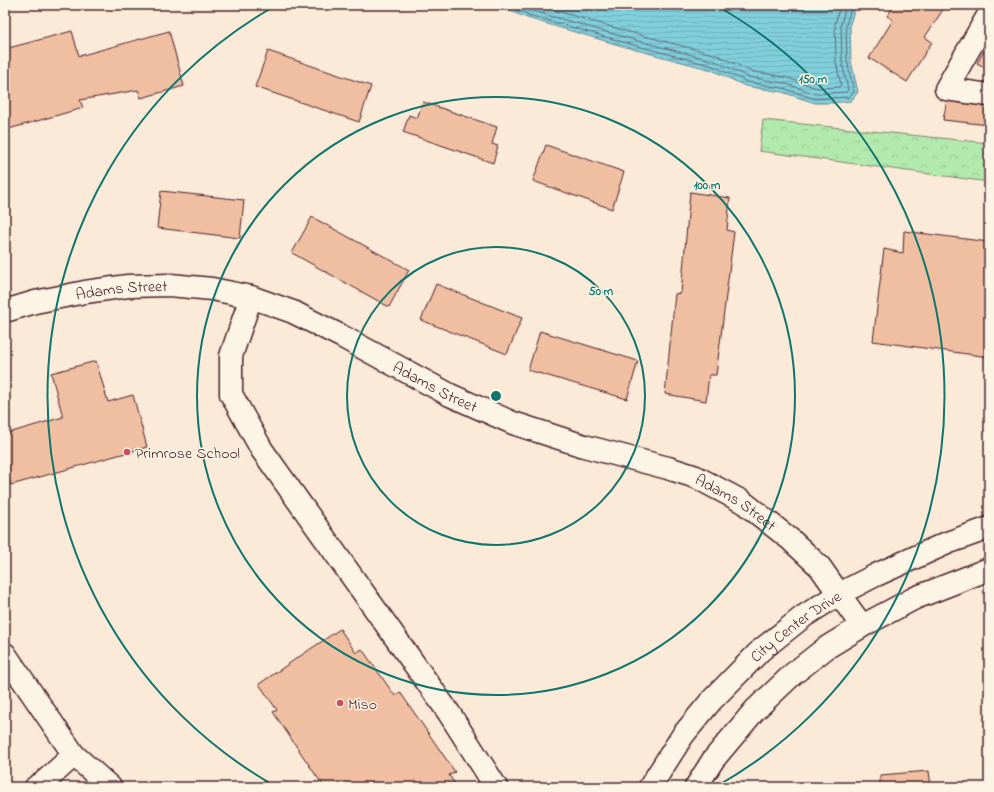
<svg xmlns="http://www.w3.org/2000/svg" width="994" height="792" font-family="'Indie Flower',sans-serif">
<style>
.forest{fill:url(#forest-crowns);stroke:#7e846c}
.water{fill:url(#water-rules);stroke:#6a8995}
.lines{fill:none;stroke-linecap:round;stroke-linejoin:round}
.shore{stroke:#606672;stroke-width:1}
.building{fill:#f0bfa1;stroke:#4a1f2b}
.minor-casing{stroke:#4a1f2b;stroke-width:25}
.minor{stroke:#fcf5e5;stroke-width:22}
.ring{fill:none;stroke:#0f766e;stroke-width:2}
.poi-dot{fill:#d1495b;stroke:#fcf5e5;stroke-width:1.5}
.labels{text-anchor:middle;stroke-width:3;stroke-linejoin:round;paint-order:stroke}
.street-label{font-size:16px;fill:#4a1f2b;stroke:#fcf5e5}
.poi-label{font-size:16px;fill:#4a1f2b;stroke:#fcf5e5;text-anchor:start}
.centre{fill:#0f766e;stroke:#fcf5e5;stroke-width:2}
.ring-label{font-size:12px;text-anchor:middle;font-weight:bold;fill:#0f766e;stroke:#fcf5e5;stroke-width:3;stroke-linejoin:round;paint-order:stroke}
</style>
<defs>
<pattern id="forest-crowns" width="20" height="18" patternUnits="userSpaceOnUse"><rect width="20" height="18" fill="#b2e9ac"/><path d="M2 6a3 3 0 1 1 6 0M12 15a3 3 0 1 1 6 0" fill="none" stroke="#9bc794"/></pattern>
<pattern id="water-rules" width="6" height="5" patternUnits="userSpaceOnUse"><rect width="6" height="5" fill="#80d0dc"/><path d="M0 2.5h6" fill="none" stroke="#70b2bd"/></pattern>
</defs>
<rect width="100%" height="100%" fill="#faead7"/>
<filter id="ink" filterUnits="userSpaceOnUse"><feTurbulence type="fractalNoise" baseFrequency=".025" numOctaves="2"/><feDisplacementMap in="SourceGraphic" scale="8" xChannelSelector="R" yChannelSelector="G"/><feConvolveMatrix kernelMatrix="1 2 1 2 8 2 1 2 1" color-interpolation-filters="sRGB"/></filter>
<g filter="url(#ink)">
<polygon class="forest" points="763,120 989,143 989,182 759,151"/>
<polygon class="water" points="496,5 856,5 850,24 851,61 858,92 851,101 831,103 815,103 782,92 745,86 712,70 629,48 527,18"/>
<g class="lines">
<g class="shore">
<polyline points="506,5 529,15 630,44 713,66 747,82 783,88 815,99 849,97 854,92 847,61 846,25 852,5"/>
<polyline points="519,5 530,10 631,39 715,61 748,77 784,83 816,94 846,92 848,90 842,62 841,25 846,5"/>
<polyline points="536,5 633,33 717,55 750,71 785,77 817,88 839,87 841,85 836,62 835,24 840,5"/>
</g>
</g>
<g class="building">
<polygon points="895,5 946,5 925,37 932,42 907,82 869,58 893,20 887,16"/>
<polygon points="72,31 79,56 169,31 184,86 141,98 138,90 80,100 83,108 5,130 5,49"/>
<polygon points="989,42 989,70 977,63"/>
<polygon points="268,51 371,86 359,122 255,87"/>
<polygon points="947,100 989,105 989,125 943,120"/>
<polygon points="423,102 497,127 492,144 498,146 493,163 403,132 409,115 417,118"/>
<polygon points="546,145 624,172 612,209 533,181"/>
<polygon points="161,191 244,200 240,238 157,228"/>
<polygon points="690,192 730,198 727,230 734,232 716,375 709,375 706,401 665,394 675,294 681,293"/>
<polygon points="312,217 409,270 389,307 292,253"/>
<polygon points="904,231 989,242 989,357 873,341 884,249 903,253"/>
<polygon points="436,284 522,318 507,354 421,320"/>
<polygon points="540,331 638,361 627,399 528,370"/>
<polygon points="96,361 108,402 133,395 147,447 11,485 5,465 5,434 63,417 51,373"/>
<polygon points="340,629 356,653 362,649 395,696 400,692 455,772 449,775 457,787 324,787 273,712 277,710 259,684"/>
<polygon points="929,771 931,787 880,787 880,775"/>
</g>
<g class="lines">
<g class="minor-casing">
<g id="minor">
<polyline points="989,14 946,89 989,95"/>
<polyline points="251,297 231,356 231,394 262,450 449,713 496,787"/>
<path id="s1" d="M5,311L35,302L85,292L128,286L170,285L212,289L251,297L293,312L341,336L450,395L513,423L584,446L668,468L696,477L743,502L791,540L820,567L839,594L862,626"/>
<polyline points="5,654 74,755 110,787"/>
<polyline points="36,787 43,783 74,755"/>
<path id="s2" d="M650,787L683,735L711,701L761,650L804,616L839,594L876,575L947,543L989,528"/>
<polyline points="696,787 713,760 755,710 793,674 826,648 862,626 915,598 989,569"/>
</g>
</g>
<use href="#minor" class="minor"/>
</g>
</g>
<g class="ring">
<circle cx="496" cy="396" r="149"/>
<circle cx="496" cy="396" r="299"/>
<path d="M275 786A448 448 0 0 1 275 6M717 6A448 448 0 0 1 717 786"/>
</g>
<g class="poi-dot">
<circle cx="127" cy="452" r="4"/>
<circle cx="340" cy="703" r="4"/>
</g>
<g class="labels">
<g class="street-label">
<text dy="6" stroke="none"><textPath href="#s1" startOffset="119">Adams Street</textPath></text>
<text dy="6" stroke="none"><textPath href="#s1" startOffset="455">Adams Street</textPath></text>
<text dy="6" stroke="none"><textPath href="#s1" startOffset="779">Adams Street</textPath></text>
<text dy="6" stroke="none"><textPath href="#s2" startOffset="219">City Center Drive</textPath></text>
</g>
<g class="poi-label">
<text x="135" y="458">Primrose School</text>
<text x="348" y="709">Miso</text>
</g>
</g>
<circle cx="496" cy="396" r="6" class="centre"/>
<g class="ring-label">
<text x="813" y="83">150 m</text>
<text x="707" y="189">100 m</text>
<text x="601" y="295">50 m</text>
</g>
<rect width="994" height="792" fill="none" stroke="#fcf5e5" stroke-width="20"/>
<rect x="10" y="10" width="974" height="772" fill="none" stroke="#4a1f2b" stroke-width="1.5" filter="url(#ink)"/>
</svg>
